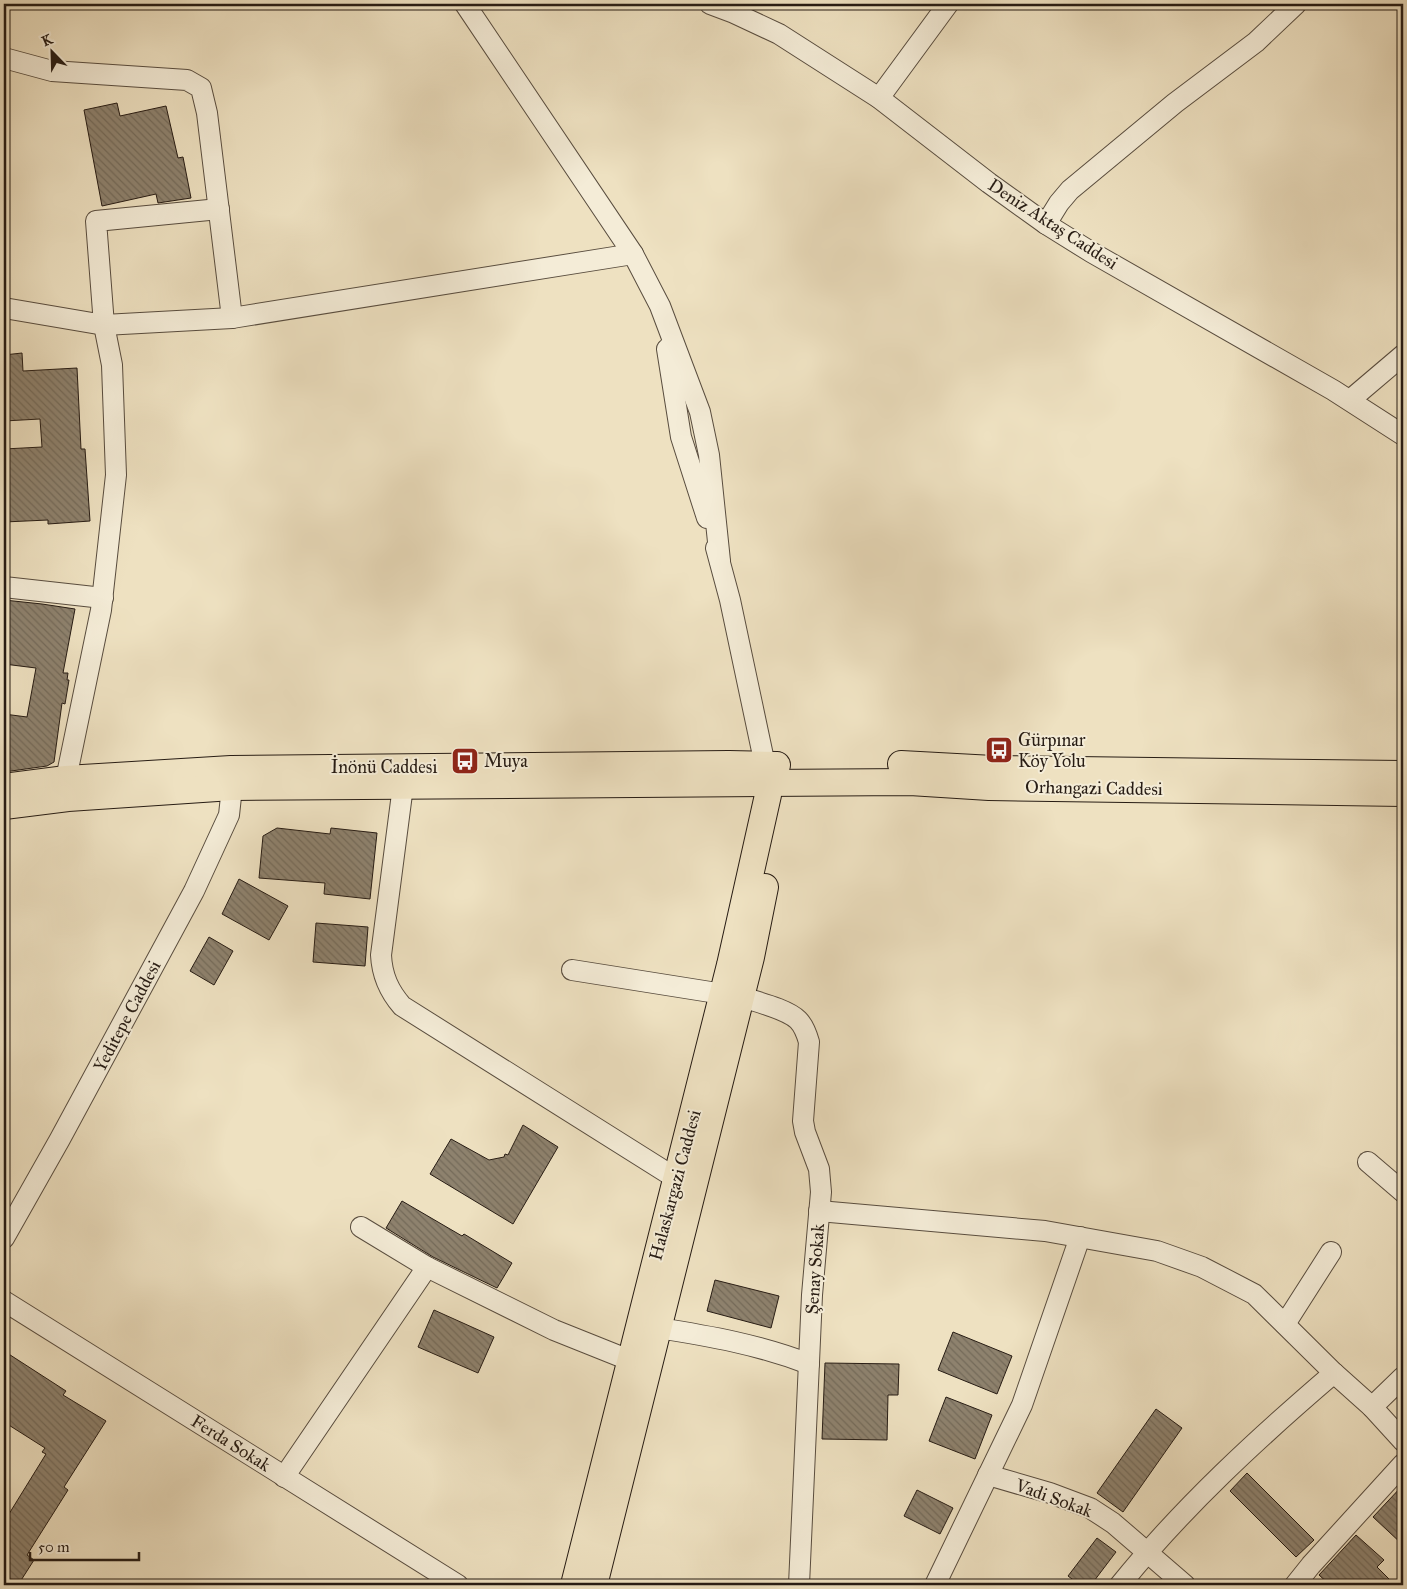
<svg xmlns="http://www.w3.org/2000/svg" width="1407" height="1589" font-family="'IM FELL Great Primer',serif">
<style>
.building{fill:url(#building-back-hatch);stroke:#271c14}
.lines{fill:none;stroke-linecap:round;stroke-linejoin:round}
.minor-casing{stroke:#594d3f;stroke-width:22}
.major-casing{stroke:#271c14;stroke-width:28}
.minor{stroke:#f4ecd7;stroke-width:20}
.major{stroke:#eee1c1;stroke-width:26}
.labels{text-anchor:middle;stroke-width:4;stroke-linejoin:round;paint-order:stroke}
.street-label{font-size:18px;fill:#271c14;stroke:#f4ecd7}
.poi-label{font-size:18px;fill:#271c14;stroke:#f4ecd7;text-anchor:start}
</style>
<defs>
<pattern id="building-back-hatch" width="6" height="6" patternUnits="userSpaceOnUse" patternTransform="scale(1.25)"><rect width="6" height="6" fill="#8e826e"/><path d="M-1 5l2 2M0 0l6 6M5-1l2 2" fill="none" stroke="#746a59"/></pattern>
</defs>
<rect width="100%" height="100%" fill="#eee1c1"/>
<filter id="stains"><feTurbulence type="fractalNoise" baseFrequency=".004" numOctaves="4"/><feColorMatrix values="0 0 0 0 .2 0 0 0 0 .09 0 0 0 0 .02 0 0 0 .5 -.17"/></filter>
<radialGradient id="worn" r=".72"><stop offset=".6" stop-color="#630" stop-opacity="0"/><stop offset="1" stop-color="#630" stop-opacity=".3"/></radialGradient>
<g class="building">
<polygon points="117,103 120,116 166,106 178,158 183,157 191,198 158,203 156,194 102,206 84,110"/>
<polygon points="22,353 23,371 77,368 81,449 85,449 90,521 48,524 48,520 4,522 4,449 42,447 40,419 4,421 4,355"/>
<polygon points="4,600 42,604 75,609 63,673 68,673 67,680 69,680 65,704 62,703 54,762 47,766 4,772 4,714 27,717 36,668 4,664"/>
<polygon points="277,828 330,834 331,828 377,833 370,899 324,894 325,883 259,878 263,836"/>
<polygon points="239,879 288,906 269,940 222,914"/>
<polygon points="316,923 368,927 365,966 313,962"/>
<polygon points="209,937 233,951 214,985 190,971"/>
<polygon points="523,1125 558,1147 513,1224 430,1174 451,1139 489,1160 504,1157 505,1154 508,1155"/>
<polygon points="402,1201 462,1236 464,1234 512,1263 497,1288 433,1257 386,1228"/>
<polygon points="715,1280 779,1296 771,1328 707,1311"/>
<polygon points="434,1310 494,1337 478,1373 418,1347"/>
<polygon points="953,1332 1012,1356 997,1394 938,1370"/>
<polygon points="4,1351 66,1391 63,1395 106,1421 64,1487 68,1490 27,1555 34,1560 18,1585 4,1585 4,1522 46,1454 42,1452 45,1448 4,1422"/>
<polygon points="825,1363 899,1364 898,1395 888,1395 887,1440 822,1439"/>
<polygon points="946,1397 992,1415 975,1459 929,1441"/>
<polygon points="1156,1409 1182,1428 1123,1512 1097,1493"/>
<polygon points="1247,1473 1314,1540 1296,1557 1230,1491"/>
<polygon points="1403,1485 1403,1545 1373,1517"/>
<polygon points="917,1490 953,1508 940,1534 904,1516"/>
<polygon points="1356,1535 1384,1560 1377,1567 1395,1585 1330,1585 1319,1575"/>
<polygon points="1097,1538 1116,1552 1091,1585 1080,1585 1068,1576"/>
</g>
<g class="lines">
<g class="minor-casing">
<g id="minor">
<polyline points="465,4 633,254 660,306 700,412 709,455 720,561"/>
<polyline points="710,4 734,13 779,34 879,98 989,183 1046,224 1091,252 1333,390 1403,435"/>
<polyline points="4,58 52,71 187,80 201,88 207,113 232,318"/>
<polyline points="879,98 948,4"/>
<polyline points="1046,224 1059,203 1070,190 1175,103 1256,42 1296,4"/>
<polyline points="4,308 104,325 232,318 633,254"/>
<polyline points="667,349 681,437 707,518"/>
<polyline points="1350,400 1403,355"/>
<polyline points="716,548 730,600 765,765"/>
<polyline points="4,587 103,598"/>
<path d="M403,786L381,955C382,976 389,991 402,1006L677,1179"/>
<polyline points="67,791 66,779 101,610 116,475 112,365 104,325 96,221 219,209"/>
<polyline points="572,970 723,994"/>
<path d="M742,997C757,1002 787,1009 798,1020C804,1026 807,1035 809,1042L803,1121L805,1132L819,1169L821,1192L812,1295L799,1585"/>
<polyline points="1368,1162 1403,1192"/>
<polyline points="819,1211 1045,1231 1157,1251 1202,1267 1254,1294 1334,1373"/>
<polyline points="361,1227 427,1267 554,1330 629,1360 644,1364"/>
<polyline points="4,1238 60,1139 194,891 229,815 232,787"/>
<polyline points="4,1301 458,1585"/>
<polyline points="1285,1324 1331,1252"/>
<path d="M658,1328C710,1336 760,1345 809,1364"/>
<polyline points="1372,1407 1403,1377"/>
<polyline points="988,1475 1050,1493 1090,1508 1113,1523 1185,1585"/>
<polyline points="284,1477 427,1267"/>
<polyline points="935,1585 1022,1405 1080,1237"/>
<path d="M1120,1585C1183,1507 1258,1438 1334,1373L1372,1407L1403,1441"/>
<polyline points="1295,1585 1311,1565 1403,1464"/>
</g>
</g>
<g class="major-casing">
<g id="major">
<polyline points="901,764 993,769 1403,774"/>
<polyline points="4,787 66,779 231,769 729,764 777,765"/>
<polyline points="4,806 68,798 232,787 910,782 989,787 1403,793"/>
<polyline points="574,1585 730,965 768,795 765,766"/>
<polyline points="594,1585 751,957 765,887"/>
</g>
</g>
<use href="#minor" class="minor"/>
<use href="#major" class="major"/>
</g>
<defs>
<g id="bus-square" transform="scale(1.4375)"><rect x="-9" y="-9" width="18" height="18" rx="4" fill="#8f2418" stroke="#f4ecd7"/><path d="M-5-6H5V4H4V6H2V4H-2V6H-4V4H-5ZM-3.5-4V0h7V-4ZM-3.5 1.2v1.5H-2V1.2ZM2 1.2v1.5H3.5V1.2Z" fill="#fff"/></g>
</defs>
<g fill-rule="evenodd">
<use href="#bus-square" x="999" y="750"/>
<use href="#bus-square" x="465" y="761"/>
</g>
<g class="labels">
<g class="street-label">
<text transform="translate(1053 224) rotate(33)" y="6">Deniz Aktaş Caddesi</text>
<text x="384" y="773">İnönü Caddesi</text>
<text transform="translate(1094 788) rotate(1)" y="6">Orhangazi Caddesi</text>
<text transform="translate(127 1016) rotate(-62)" y="6">Yeditepe Caddesi</text>
<text transform="translate(675 1185) rotate(-75)" y="6">Halaskargazi Caddesi</text>
<text transform="translate(815 1269) rotate(-86)" y="6">Şenay Sokak</text>
<text transform="translate(231 1443) rotate(32)" y="6">Ferda Sokak</text>
<text transform="translate(1054 1498) rotate(20)" y="6">Vadi Sokak</text>
</g>
<g class="poi-label">
<text x="1018" y="746">Gürpınar<tspan x="1018" dy="21">Köy Yolu</tspan></text>
<text x="484" y="767">Muya</text>
</g>
</g>
<rect width="1407" height="1589" fill="none" stroke="#eee1c1" stroke-width="20"/>
<rect x="5" y="5" width="1397" height="1579" fill="none" stroke="#271c14" stroke-width="2.5"/>
<rect x="10" y="10" width="1387" height="1569" fill="none" stroke="#271c14"/>
<g transform="translate(52 52) rotate(337)" stroke="#f4ecd7" stroke-width="4" paint-order="stroke">
<path d="M0-4L9 19L0 12L-9 19Z" fill="#271c14"/>
<text y="-8" font-size="14" font-weight="bold" text-anchor="middle" fill="#271c14">K</text>
</g>
<path d="M30 1552v8h109v-8" fill="none" stroke="#271c14" stroke-width="2.5"/>
<text x="38" y="1552" font-size="15" fill="#271c14" stroke="#f4ecd7" stroke-width="4" paint-order="stroke">50 m</text>
<rect width="100%" height="100%" filter="url(#stains)"/>
<rect width="100%" height="100%" fill="url(#worn)"/>
</svg>
